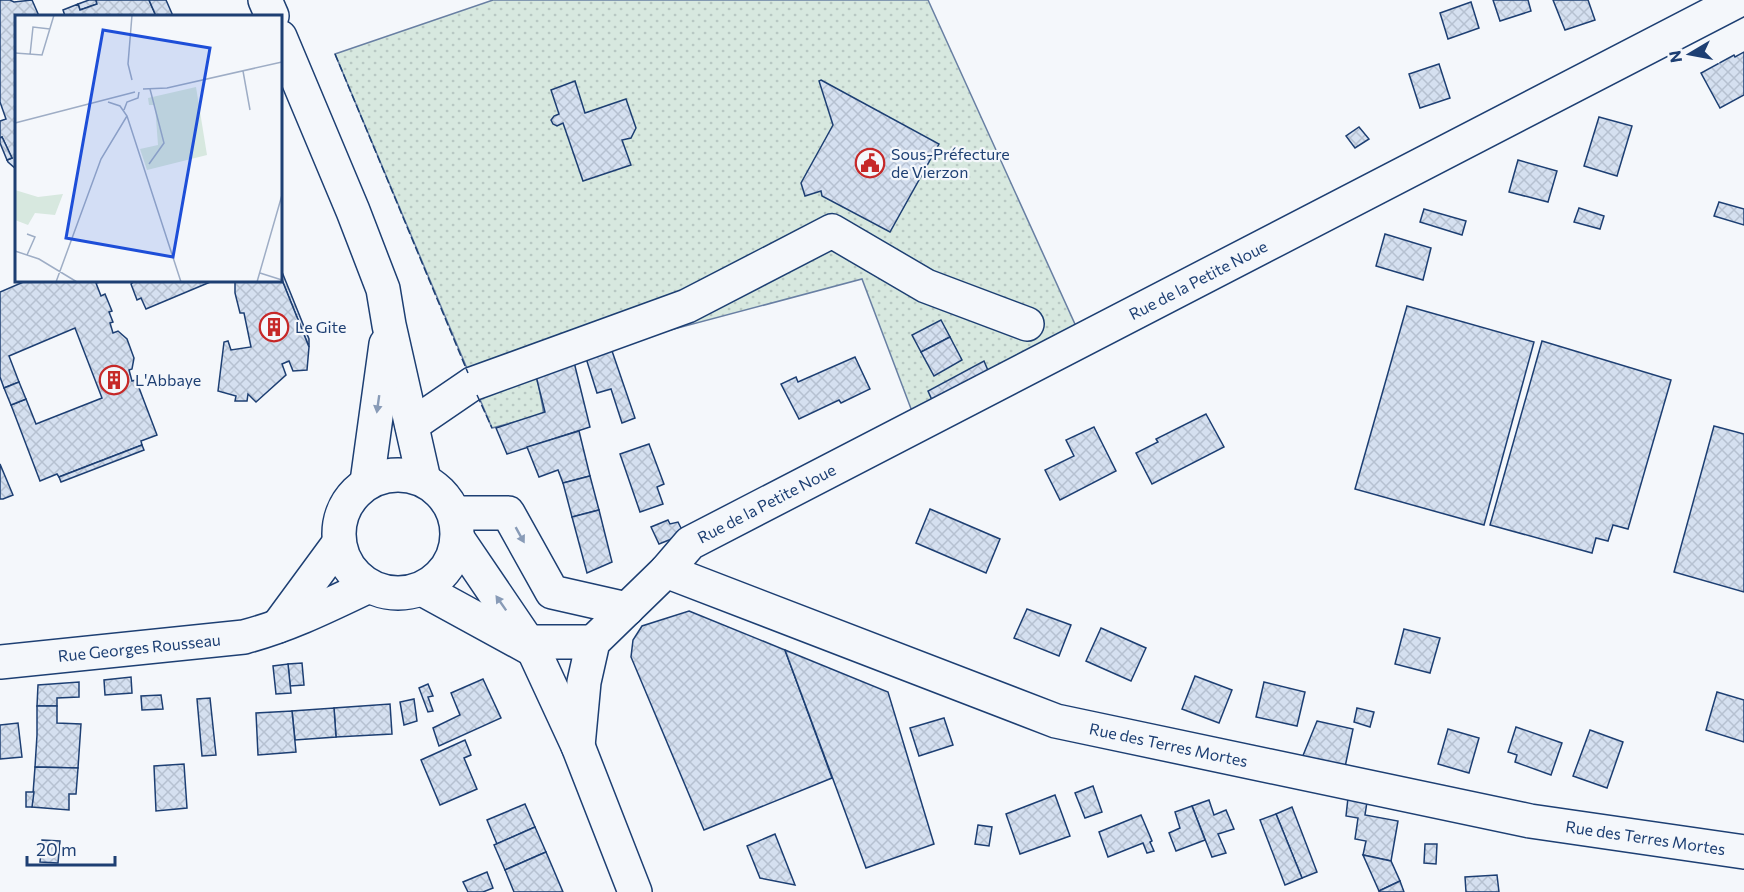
<svg xmlns="http://www.w3.org/2000/svg" width="1744" height="892" font-family="Commissioner,sans-serif">
<style>
.grass{fill:url(#grass-dots);stroke:#687fa3;stroke-width:1.5}
.building{fill:url(#building-cross-hatch);stroke:#1d3f73;stroke-width:1.5}
.lines{fill:none;stroke-linecap:round;stroke-linejoin:round}
.minor-casing{stroke:#1d3f73;stroke-width:36}
.major-casing{stroke:#1d3f73;stroke-width:36}
.minor{stroke:#f4f7fb;stroke-width:33}
.major{stroke:#f4f7fb;stroke-width:33}
.fence{stroke:#1d3f73;stroke-width:1.5;stroke-dasharray:8 3;stroke-linecap:butt}
.oneway{fill:#889bb7}
.labels{text-anchor:middle;stroke-width:4.5;stroke-linejoin:round;paint-order:stroke}
.poi-label{font-size:16px;fill:#1d3f73;stroke:#f4f7fb;text-anchor:start}
.street-label{font-size:16px;fill:#1d3f73;stroke:#f4f7fb}
.inset-road{fill:none;stroke:#9eadc5;stroke-width:1.5}
.view{fill:#1d4ed8;fill-opacity:0.15;stroke:#1d4ed8;stroke-width:3}
.inset-edge{fill:none;stroke:#1d3f73;stroke-width:3}
</style>
<defs>
<pattern id="grass-dots" width="8" height="8" patternUnits="userSpaceOnUse" patternTransform="scale(1.5)"><rect width="8" height="8" fill="#d7e8df"/><path d="M2 2h.1M6 6h.1" fill="none" stroke="#b8c8c3" stroke-width="1.8" stroke-linecap="round"/></pattern>
<pattern id="building-cross-hatch" width="8" height="8" patternUnits="userSpaceOnUse" patternTransform="scale(1.5)"><rect width="8" height="8" fill="#d5e0f0"/><path d="M0 0l8 8M0 8l8-8" fill="none" stroke="#b6c1d1"/></pattern>
</defs>
<rect width="100%" height="100%" fill="#f4f7fb"/>
<polygon class="grass" points="493,0 928,0 1079,333 916,422 862,279 535,366 544,414 492,428 335,54"/>
<g class="building">
<polygon points="0,0 10,0 14,2 32,0 39,16 16,16 16,169 8,162 7,160 12,158 2,137 0,138 0,121 6,119 0,102"/>
<polygon points="89,0 96,0 97,4 80,10 78,4"/>
<polygon points="96,0 149,0 156,16 62,16 65,16 63,10 78,4 80,10 97,4"/>
<polygon points="149,0 166,0 173,16 156,16"/>
<polygon points="1493,0 1528,0 1531,11 1500,21"/>
<polygon points="1553,0 1588,0 1595,20 1565,30"/>
<polygon points="1471,2 1479,28 1448,39 1440,13"/>
<polygon points="1744,52 1744,95 1720,108 1701,73 1734,55 1735,57"/>
<polygon points="1439,64 1450,98 1420,108 1409,74"/>
<polygon points="821,80 939,144 890,232 822,196 821,191 805,196 801,183 833,125 819,81"/>
<polygon points="575,81 585,113 626,99 636,128 631,138 622,140 631,165 583,181 563,123 557,126 553,124 551,120 554,116 559,114 551,90"/>
<polygon points="1599,117 1632,126 1617,176 1584,166"/>
<polygon points="1359,127 1369,139 1355,148 1346,136"/>
<polygon points="2,137 12,158 7,160 0,143 0,138"/>
<polygon points="1518,160 1557,171 1548,202 1509,192"/>
<polygon points="1719,202 1744,209 1744,225 1714,216"/>
<polygon points="1579,208 1604,216 1600,229 1574,222"/>
<polygon points="1424,209 1466,221 1462,235 1420,222"/>
<polygon points="1385,234 1431,248 1423,280 1376,266"/>
<polygon points="280,267 309,339 309,347 280,275"/>
<polygon points="280,275 309,347 307,370 293,371 289,361 282,364 286,375 256,402 248,394 247,401 235,401 236,396 218,391 224,342 228,341 231,350 251,347 244,313 240,313 235,293 235,280 280,280"/>
<polygon points="28,280 101,280 101,282 96,283 101,296 105,294 112,311 109,312 113,322 110,323 113,333 118,331 127,339 134,358 132,369 129,370 132,381 136,380 157,435 141,441 142,445 59,477 57,474 40,481 11,405 26,399 36,424 102,398 75,328 9,356 19,382 4,388 0,377 0,292"/>
<polygon points="136,280 215,280 146,309 141,298 137,300 131,284"/>
<polygon points="1407,306 1534,342 1484,525 1355,489"/>
<polygon points="941,320 950,337 921,352 912,335"/>
<polygon points="950,337 962,360 934,376 921,352"/>
<polygon points="1542,341 1671,380 1628,529 1613,525 1608,541 1596,538 1592,553 1490,525"/>
<polygon points="611,348 635,418 622,423 611,389 597,393 585,355"/>
<polygon points="855,357 870,389 841,403 839,400 799,419 781,384 796,377 798,382"/>
<polygon points="573,358 590,427 507,454 496,428 545,412 534,368"/>
<polygon points="984,361 992,380 936,409 928,391"/>
<polygon points="19,382 26,399 11,405 4,388"/>
<polygon points="1206,414 1224,447 1152,484 1136,453 1158,442 1156,439"/>
<polygon points="1714,426 1744,434 1744,592 1674,572"/>
<polygon points="1094,427 1116,471 1060,500 1045,470 1074,456 1066,440"/>
<polygon points="579,431 590,476 563,483 558,470 539,477 527,447"/>
<polygon points="649,444 664,484 657,487 663,504 640,512 620,454"/>
<polygon points="142,445 144,450 61,482 59,477"/>
<polygon points="0,464 13,495 3,499 0,499"/>
<polygon points="590,476 599,510 572,517 563,483"/>
<polygon points="930,509 1000,539 986,573 916,543"/>
<polygon points="599,510 612,562 587,573 572,517"/>
<polygon points="668,520 670,524 678,522 684,534 659,544 651,527"/>
<polygon points="1027,609 1071,625 1059,656 1014,638"/>
<polygon points="689,611 785,650 832,778 704,830 631,657 633,640 642,626"/>
<polygon points="1101,628 1146,648 1131,681 1086,661"/>
<polygon points="1404,629 1440,638 1430,673 1395,664"/>
<polygon points="785,650 888,692 934,844 866,868"/>
<polygon points="302,663 304,685 290,686 288,664"/>
<polygon points="288,664 291,693 276,694 273,666"/>
<polygon points="1195,676 1232,690 1219,723 1182,709"/>
<polygon points="131,677 132,693 105,695 104,680"/>
<polygon points="483,679 501,718 439,746 433,728 460,715 451,693"/>
<polygon points="79,682 79,697 57,698 57,706 37,706 38,685"/>
<polygon points="1264,682 1305,692 1297,726 1256,717"/>
<polygon points="428,684 433,696 428,697 433,711 428,712 419,688"/>
<polygon points="1717,692 1744,700 1744,742 1706,730"/>
<polygon points="161,695 163,709 142,710 141,696"/>
<polygon points="210,698 216,755 202,756 197,699"/>
<polygon points="414,699 417,721 404,725 400,702"/>
<polygon points="390,704 392,734 336,737 334,708"/>
<polygon points="37,706 57,706 57,723 81,724 78,768 35,767 37,735"/>
<polygon points="334,708 336,737 295,740 292,711"/>
<polygon points="1357,708 1374,712 1370,727 1354,722"/>
<polygon points="292,711 296,752 258,755 256,713"/>
<polygon points="944,718 953,745 919,756 910,728"/>
<polygon points="1317,721 1353,729 1345,767 1302,758"/>
<polygon points="18,723 22,757 0,759 0,725"/>
<polygon points="1516,727 1562,743 1551,775 1515,762 1517,755 1508,752"/>
<polygon points="1448,729 1479,738 1469,773 1438,764"/>
<polygon points="1590,730 1623,742 1607,788 1573,776"/>
<polygon points="465,740 471,755 464,758 477,789 440,805 421,760"/>
<polygon points="184,764 187,808 156,811 154,766"/>
<polygon points="35,767 78,768 76,794 69,794 69,810 32,807"/>
<polygon points="1093,786 1102,812 1085,818 1075,793"/>
<polygon points="26,792 34,792 32,807 26,807"/>
<polygon points="1055,795 1070,836 1020,854 1006,814"/>
<polygon points="1348,798 1367,802 1365,815 1398,821 1391,861 1363,855 1366,841 1355,839 1358,818 1346,816"/>
<polygon points="1209,800 1214,815 1226,810 1234,829 1218,834 1226,853 1212,857 1192,806"/>
<polygon points="525,804 535,827 497,844 487,820"/>
<polygon points="1192,806 1205,840 1176,851 1169,833 1180,828 1175,812"/>
<polygon points="1292,807 1317,872 1302,878 1276,814"/>
<polygon points="1276,814 1302,878 1285,885 1260,820"/>
<polygon points="1141,815 1152,841 1150,842 1154,851 1147,853 1143,843 1108,857 1099,832"/>
<polygon points="978,825 992,827 989,846 975,844"/>
<polygon points="535,827 546,852 505,870 494,845"/>
<polygon points="775,834 795,885 760,878 747,846"/>
<polygon points="42,840 60,841 58,863 40,862"/>
<polygon points="1425,844 1437,844 1436,864 1424,863"/>
<polygon points="546,852 563,892 514,892 505,870"/>
<polygon points="1363,855 1391,861 1400,881 1379,891"/>
<polygon points="487,872 493,888 483,892 468,892 463,882"/>
<polygon points="1497,875 1499,892 1466,892 1465,877"/>
<polygon points="1400,881 1404,892 1380,892 1379,891"/>
</g>
<g class="lines">
<g class="minor-casing">
<g id="minor">
<polyline points="412,425 472,384 687,306 832,231 926,286 1027,324"/>
<polyline points="454,513 508,513 552,592 627,609"/>
<path id="s1" d="M666,571L690,543L1739,0"/>
<polyline points="528,642 593,642"/>
<path id="s2" d="M578,746L584,682L593,642L666,571L1056,721L1530,821L1744,852"/>
</g>
</g>
<g class="major-casing">
<g id="major">
<polyline points="265,0 272,16"/>
<polyline points="280,37 353,211 383,289 389,325 424,480"/>
<circle cx="398" cy="534" r="59"/>
<polyline points="367,482 386,344"/>
<polyline points="458,539 534,651 578,746 635,892"/>
<polyline points="422,589 528,647"/>
<polyline points="278,626 339,543"/>
<path id="s3" d="M0,662L244,637C289,625 327,606 369,586"/>
</g>
</g>
<use href="#minor" class="minor"/>
<use href="#major" class="major"/>
<g class="fence">
<polyline points="335,54 468,373"/>
<polyline points="477,395 492,428"/>
</g>
</g>
<defs><path id="oneway-solid" d="M-6-.8H1V-3.2L6.5 0L1 3.2V.8H-6Z" transform="scale(1.5)"/></defs>
<g class="oneway">
<use href="#oneway-solid" transform="translate(378 404) rotate(98)"/>
<use href="#oneway-solid" transform="translate(520 535) rotate(61)"/>
<use href="#oneway-solid" transform="translate(501 603) rotate(-125)"/>
</g>
<defs>
<g id="civic-ring" transform="scale(1.5)"><circle r="9.5" fill="#f4f7fb" stroke="#c62828" stroke-width="1.5"/><path d="M-.6-6.5H3V-4.5H.6V-3L4-1V1h2V6H-6V1h2V-1L-.6-3ZM-1.2 2.5V6h2.4V2.5Z" fill="#c62828"/></g>
<g id="building-ring" transform="scale(1.5)"><circle r="9.5" fill="#f4f7fb" stroke="#c62828" stroke-width="1.5"/><path d="M-4-6H4V6H1V3H-1V6H-4ZM-2.5-4.3h1.7v1.8h-1.7ZM.8-4.3h1.7v1.8H.8ZM-2.5-1h1.7V.8h-1.7ZM.8-1h1.7V.8H.8Z" fill="#c62828"/></g>
</defs>
<g fill-rule="evenodd">
<use href="#civic-ring" x="870" y="163"/>
<use href="#building-ring" x="274" y="327"/>
<use href="#building-ring" x="114" y="380"/>
</g>
<g class="labels">
<g class="poi-label">
<text x="891" y="160">Sous-Préfecture<tspan x="891" dy="18">de Vierzon</tspan></text>
<text x="295" y="333">Le Gite</text>
<text x="135" y="386">L'Abbaye</text>
</g>
<g class="street-label">
<text dy="6" stroke="none"><textPath href="#s1" startOffset="609">Rue de la Petite Noue</textPath></text>
<text dy="6" stroke="none"><textPath href="#s1" startOffset="123">Rue de la Petite Noue</textPath></text>
<text dy="6" stroke="none"><textPath href="#s3" startOffset="140">Rue Georges Rousseau</textPath></text>
<text dy="6" stroke="none"><textPath href="#s2" startOffset="740">Rue des Terres Mortes</textPath></text>
<text dy="6" stroke="none"><textPath href="#s2" startOffset="1226">Rue des Terres Mortes</textPath></text>
</g>
</g>
<g transform="translate(15 15)">
<rect width="267" height="267" fill="#f4f7fb"/>
<path d="M181,72L192,140L132,155L125,134L143,130L140,90H134L133,83ZM0,175L23,182L48,179L40,200L20,198L13,210L0,205Z" fill="#d7e8df"/>
<path class="inset-road" d="M0,38L27,40L39,0M15,40L18,12L35,14M228,56L235,95M117,65L113,49L117,0M128,74L152,73L267,47M109,95L112,87L123,83L124,77M112,101L166,267M0,108L120,77M134,149L149,128L135,74M0,236L24,244L62,267M12,240L20,222L12,219M245,258L267,265M41,267L86,144L112,101L105,91L93,87M242,267L267,180"/>
<path class="view" d="M88,15L195,33L158,242L51,223Z"/>
<rect width="267" height="267" class="inset-edge"/>
</g>
<g transform="translate(1690 54) rotate(260)" stroke="#f4f7fb" stroke-width="4.5" paint-order="stroke">
<path d="M0-4.5L10 22L0 15L-10 22Z" fill="#1d3f73"/>
<text y="-9" font-size="16" font-weight="bold" text-anchor="middle" fill="#1d3f73">N</text>
</g>
<path d="M27 856v9h88v-9" fill="none" stroke="#1d3f73" stroke-width="3"/>
<text x="36" y="856" font-size="18" fill="#1d3f73" stroke="#f4f7fb" stroke-width="4.5" paint-order="stroke">20 m</text>
</svg>
